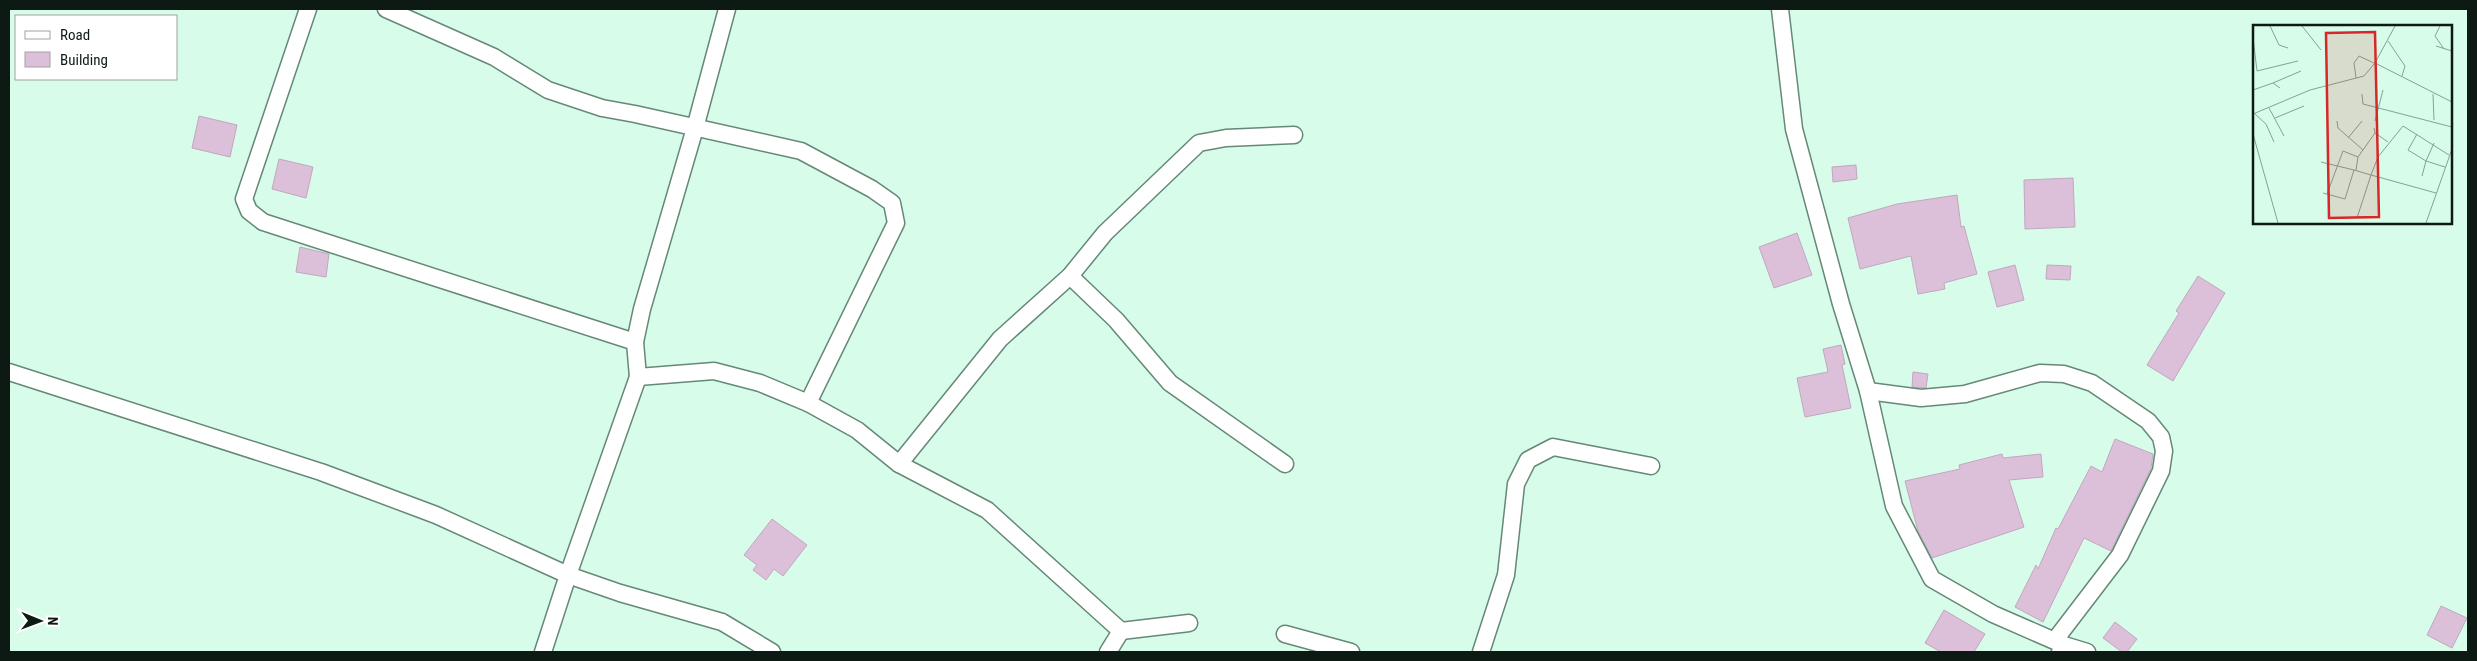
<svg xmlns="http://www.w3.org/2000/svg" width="2477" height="661" font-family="'Roboto Condensed',sans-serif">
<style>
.building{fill:#dcc0d9;stroke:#c2a7bf}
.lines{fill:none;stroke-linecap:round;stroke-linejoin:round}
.street-casing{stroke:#687;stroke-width:19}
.street{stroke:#fff;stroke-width:16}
.inset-road{fill:none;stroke:#86a293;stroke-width:1}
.view{fill:#d62828;fill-opacity:0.15;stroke:#d62828;stroke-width:2.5}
.inset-edge{fill:none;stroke:#0c1a13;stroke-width:2.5}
</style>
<rect width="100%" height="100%" fill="#d7fce9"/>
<g class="building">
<polygon points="199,116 237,125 230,157 192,148"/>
<polygon points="279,159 313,167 306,198 272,189"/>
<polygon points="1856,165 1857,179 1833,182 1832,167"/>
<polygon points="2073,178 2075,227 2025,229 2024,180"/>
<polygon points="1957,195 1961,227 1964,226 1977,274 1944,283 1945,289 1918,294 1911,256 1860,269 1848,218 1897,204"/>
<polygon points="1797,233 1812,275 1774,288 1759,247"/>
<polygon points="300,247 329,254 326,277 296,272"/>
<polygon points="2015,265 2024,300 1997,307 1988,272"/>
<polygon points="2047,265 2071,266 2070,280 2046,279"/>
<polygon points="2198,276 2225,293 2173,381 2147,365 2179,313 2176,311"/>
<polygon points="1841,345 1845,364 1842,365 1851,408 1805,417 1797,378 1828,372 1823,349"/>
<polygon points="1913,372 1928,374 1926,388 1912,387"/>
<polygon points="2115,439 2153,454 2151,468 2111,551 2084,538 2043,622 2015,607 2036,565 2038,569 2056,528 2058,529 2091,466 2102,472"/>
<polygon points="2002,454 2003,458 2041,454 2043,477 2009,480 2024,527 1932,558 1918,531 1905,481 1960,469 1959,465"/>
<polygon points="772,519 807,545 783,576 774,569 766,580 753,570 757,565 744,555"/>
<polygon points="2441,606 2467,618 2452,648 2427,635"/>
<polygon points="1944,610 1985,634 1974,652 1941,652 1925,643"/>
<polygon points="2115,622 2137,639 2127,652 2122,652 2103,638"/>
</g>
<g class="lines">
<g class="street-casing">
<g id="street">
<polyline points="308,9 244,199 249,211 263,222 635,342 638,377 568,575 620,593 722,622 772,652"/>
<polyline points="386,9 494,57 548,90 602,108 635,114 801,151 872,189 892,203 896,223 808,403"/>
<polyline points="1780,9 1794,129 1841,304 1868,391 1894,506 1932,579 1993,614 2064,645"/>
<polyline points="1070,276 1116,320 1170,383 1285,464"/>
<polyline points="635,342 642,309 695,128 727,9"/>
<polyline points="9,372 321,472 436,515 568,575 543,652"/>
<polyline points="638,377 714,371 760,383 808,403 857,430 899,464 987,510 1121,631 1189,623"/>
<polyline points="1868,391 1921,398 1965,394 2040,373 2064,374 2092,383 2148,421 2161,437 2164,451 2161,471 2120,555 2055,640"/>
<polyline points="899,464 1000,339 1070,276 1105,233 1199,143 1226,138 1294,135"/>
<polyline points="1285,634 1351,652"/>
<polyline points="1108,652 1121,631"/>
<polyline points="1481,652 1506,575 1516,484 1528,460 1553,447 1651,466"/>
<polyline points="2060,652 2064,645 2087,652"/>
</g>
</g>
<use href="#street" class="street"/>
</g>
<g transform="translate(2253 25)">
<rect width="199" height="199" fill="#d7fce9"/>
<path class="inset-road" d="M17,1L26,20L35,23M49,1L68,25M142,1L122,38L199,77M187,1L182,11L191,24M0,13L4,46L45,36M135,16L152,41L149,51M183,21L199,26M103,53L101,38L106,31L121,38M20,58L48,46M0,65L20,58L27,63M109,69L110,79L199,102M180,69L181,95M16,83L31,111M0,89L57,65L111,51L122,38M2,89L13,99L21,117M22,93L51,81M84,96L85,103L110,125M122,96L130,65M122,108L135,117M0,109L25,198M164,109L155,125L173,136L169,151M95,113L109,96M181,118L173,136L192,142M68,137L101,145M103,145L105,132L122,108L121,103M70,168L92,174L101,145L118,150L125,132L150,101L196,130M74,169L90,126L105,132M104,193L118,150L183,168M173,198L199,124"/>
<path class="view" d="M122,7L126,192L76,193L73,8Z"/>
<rect width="199" height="199" class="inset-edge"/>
</g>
<rect width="2477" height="661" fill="none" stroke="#0c1a13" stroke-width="20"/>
<rect x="15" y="15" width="162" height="65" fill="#ffffff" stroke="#9ea3a1"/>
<rect x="25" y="31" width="25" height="8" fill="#ffffff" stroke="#9ea3a1"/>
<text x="60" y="40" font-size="15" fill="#0c1a13">Road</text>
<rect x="25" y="52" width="25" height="15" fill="#dcc0d9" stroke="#9ea3a1"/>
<text x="60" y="65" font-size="15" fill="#0c1a13">Building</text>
<g transform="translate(40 621) rotate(91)" stroke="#ffffff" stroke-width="4" paint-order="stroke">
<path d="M0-4L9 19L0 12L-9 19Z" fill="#0c1a13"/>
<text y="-8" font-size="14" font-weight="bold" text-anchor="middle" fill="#0c1a13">N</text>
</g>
</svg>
